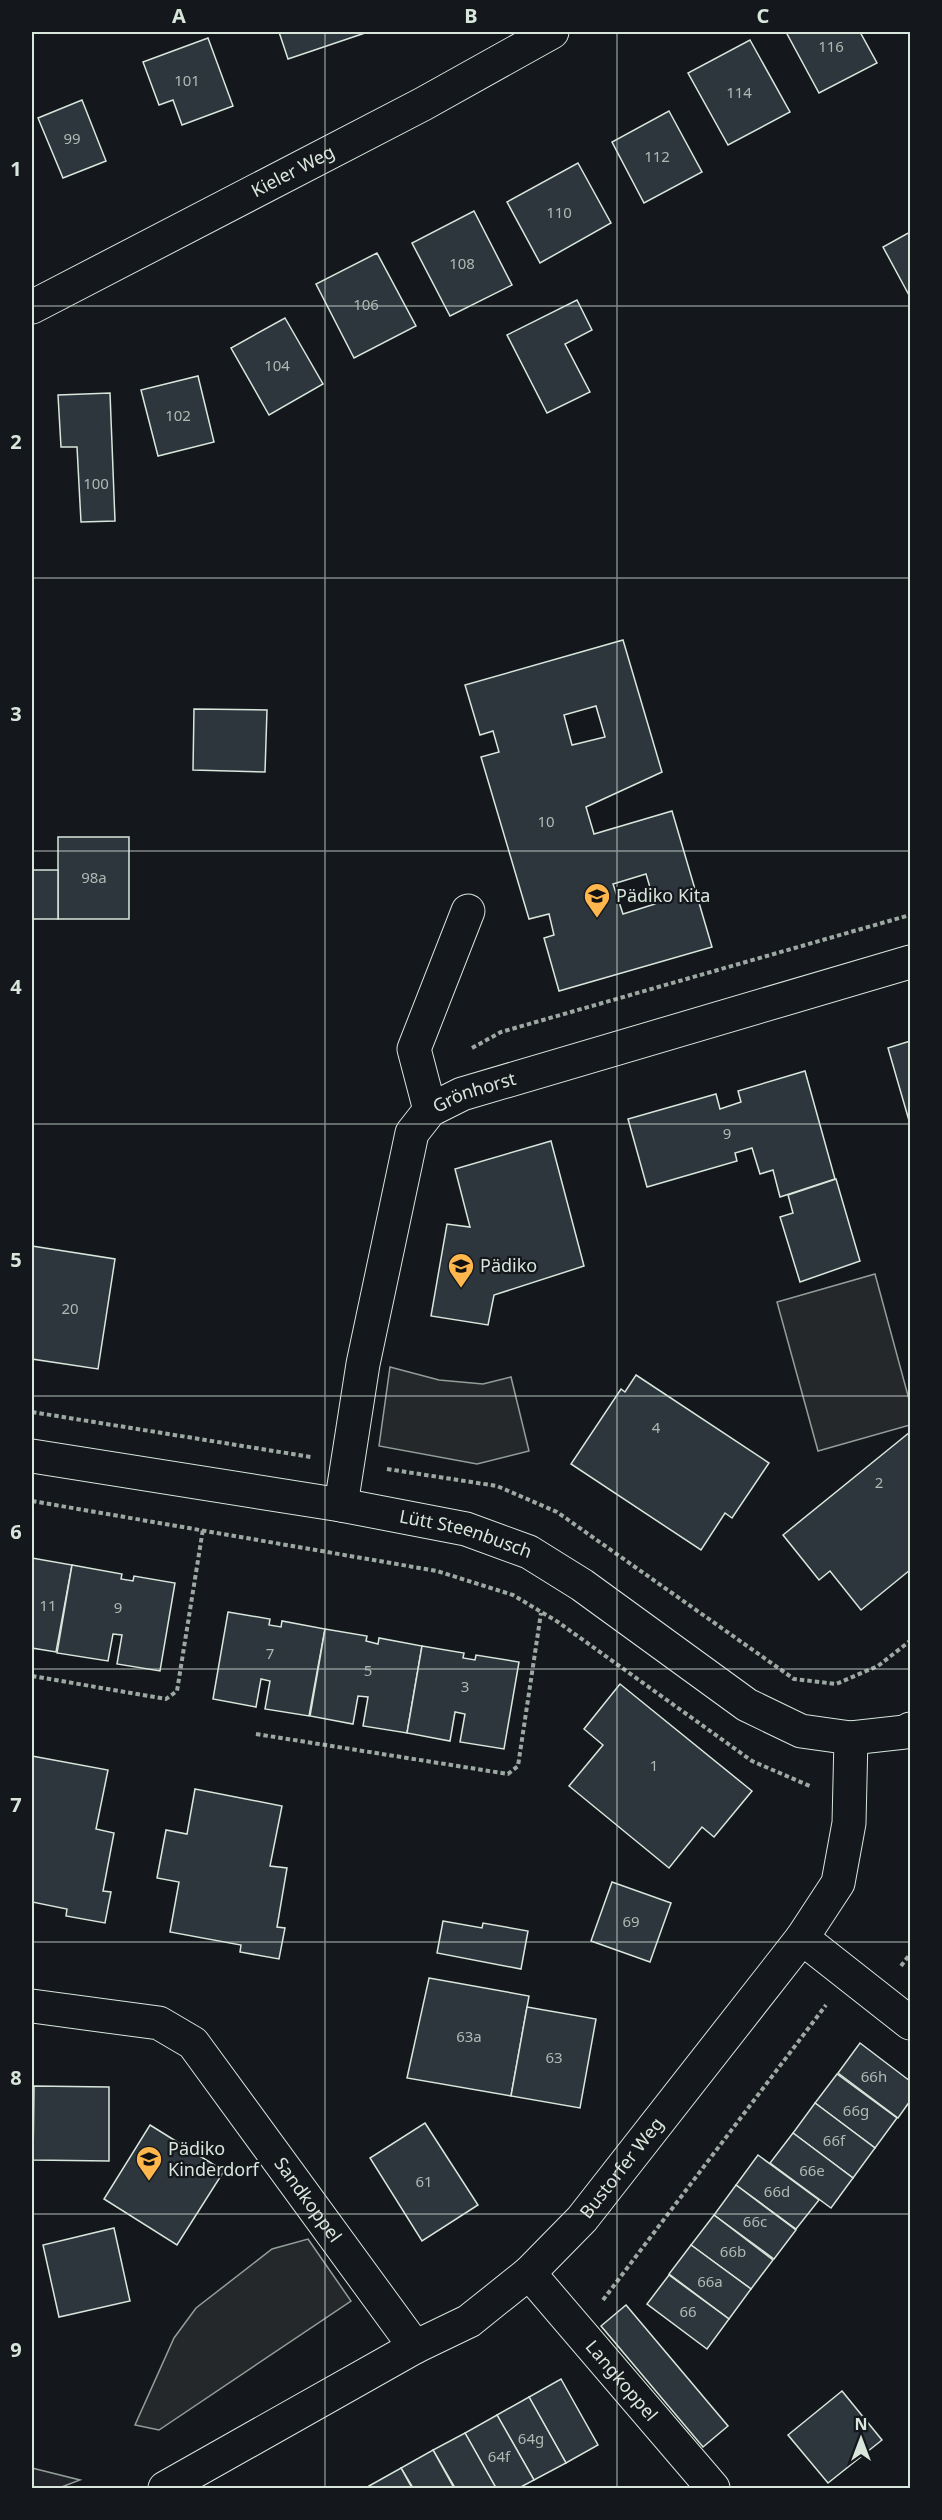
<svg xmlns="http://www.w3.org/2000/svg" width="942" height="2520" font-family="'Noto Sans',sans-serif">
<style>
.green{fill:#202428;stroke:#939e99;stroke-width:1.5}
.parking{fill:#24282b;stroke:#939e99;stroke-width:1.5}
.building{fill:#2c363c;stroke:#d8e6dc;stroke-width:1.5;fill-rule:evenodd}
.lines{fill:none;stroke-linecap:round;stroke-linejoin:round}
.minor-casing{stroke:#d8e6dc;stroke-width:35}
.path{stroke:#9da8a2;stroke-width:4;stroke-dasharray:4.5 3;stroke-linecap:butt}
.minor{stroke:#14181c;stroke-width:33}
.grid{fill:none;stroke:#d8e6dc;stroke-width:1.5;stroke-opacity:0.55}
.labels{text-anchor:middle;stroke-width:4.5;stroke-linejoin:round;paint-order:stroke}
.number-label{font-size:15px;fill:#adbab4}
.street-label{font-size:18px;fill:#d8e6dc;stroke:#14181c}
.poi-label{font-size:18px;fill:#d8e6dc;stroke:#14181c;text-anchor:start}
.neatline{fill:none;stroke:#d8e6dc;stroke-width:2}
.grid-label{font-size:20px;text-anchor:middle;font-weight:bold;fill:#d8e6dc}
</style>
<rect width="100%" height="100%" fill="#14181c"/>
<polygon class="green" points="32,2468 80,2480 59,2488 32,2488"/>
<g class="parking">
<polygon points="875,1274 910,1403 910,1425 818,1451 777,1302"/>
<polygon points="390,1367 439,1380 483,1384 511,1377 529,1451 477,1464 379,1446"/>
<polygon points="308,2239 351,2301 159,2430 135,2425 174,2338 196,2308 272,2249"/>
</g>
<g class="building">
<polygon points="279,32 368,32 288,59"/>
<polygon points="786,32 860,32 877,63 819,93"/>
<polygon points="208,38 233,106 182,125 173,100 159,105 143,62"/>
<polygon points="750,40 790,112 728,145 688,73"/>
<polygon points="82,100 106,161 63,178 38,118"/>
<polygon points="669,111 702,172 644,203 612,142"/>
<polygon points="578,163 611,223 540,263 507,202"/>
<polygon points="474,211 512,285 450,316 412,243"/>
<polygon points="910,232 910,297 883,247"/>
<polygon points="377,253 416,326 354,358 316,284"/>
<polygon points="577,300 592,330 565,344 590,392 547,413 507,335"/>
<polygon points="285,318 323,384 269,415 231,348"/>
<polygon points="198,376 214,442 158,456 141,390"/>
<polygon points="110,393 115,521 81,522 77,447 61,447 58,395"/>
<path d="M623,640L662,772L586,807L594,834L672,811L712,947L559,991L544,938L554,935L549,914L529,919L481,757L499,752L493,731L480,735L465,685ZM596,706L605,737L572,745L564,715ZM646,874L655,904L623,914L613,884Z"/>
<polygon points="194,709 267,710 265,772 193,770"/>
<rect x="58" y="837" width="71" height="82"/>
<rect x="32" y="870" width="26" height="49"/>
<polygon points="910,1041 910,1124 888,1048"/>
<polygon points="805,1071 835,1179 780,1197 773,1170 760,1174 752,1148 735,1153 737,1161 647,1187 628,1119 716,1094 720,1109 741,1102 738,1091"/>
<polygon points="551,1141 584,1266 494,1295 488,1325 431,1316 447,1224 470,1227 455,1169"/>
<polygon points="836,1179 860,1261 800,1282 780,1217 793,1213 788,1195"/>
<polygon points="32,1246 115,1259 98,1369 32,1359"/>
<polygon points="636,1375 769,1463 732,1518 725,1513 701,1550 571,1464 621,1389 625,1392"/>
<polygon points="910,1432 910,1570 861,1610 830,1571 819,1580 783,1535"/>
<polygon points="32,1558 72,1565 56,1652 32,1648"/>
<polygon points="72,1565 122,1574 121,1579 133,1581 134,1576 175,1583 160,1671 117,1664 122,1635 113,1634 108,1661 57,1653"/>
<polygon points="228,1612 270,1619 269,1625 281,1627 282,1621 325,1629 309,1716 265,1709 270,1681 261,1679 256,1707 213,1699"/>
<polygon points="325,1629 367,1636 366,1641 378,1644 379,1638 422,1646 407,1733 363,1726 368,1697 358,1696 353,1724 310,1716"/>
<polygon points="422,1646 464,1653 463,1658 475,1660 476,1655 519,1662 504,1749 460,1742 465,1714 455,1712 450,1741 407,1733"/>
<polygon points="620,1684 752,1791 714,1837 702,1827 669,1868 569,1786 603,1745 584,1729"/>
<polygon points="32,1756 108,1770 96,1829 114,1833 103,1891 111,1892 105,1923 66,1916 67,1909 32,1902"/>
<polygon points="195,1789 282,1806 270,1866 287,1868 277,1927 285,1928 279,1959 240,1952 241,1945 170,1932 179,1882 157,1878 166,1830 187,1834"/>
<polygon points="612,1882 671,1903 650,1962 591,1941"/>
<polygon points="443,1921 482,1928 483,1923 528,1931 521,1969 437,1953"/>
<polygon points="429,1978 529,1996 511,2096 407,2078"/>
<polygon points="527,2007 596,2019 580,2108 511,2096"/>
<polygon points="860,2043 910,2081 910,2101 898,2118 838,2073"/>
<polygon points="837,2074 897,2118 875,2148 815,2103"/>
<polygon points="34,2086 109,2087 109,2161 33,2160"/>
<polygon points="815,2103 875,2148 853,2178 793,2133"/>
<polygon points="425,2123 478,2205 422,2241 370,2158"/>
<polygon points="150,2125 224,2171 177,2245 104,2199"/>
<polygon points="793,2133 853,2178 831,2208 770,2163"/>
<polygon points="758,2155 819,2200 796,2229 736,2185"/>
<polygon points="736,2185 796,2230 774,2259 714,2215"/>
<polygon points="714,2215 773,2260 751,2289 691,2245"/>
<polygon points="114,2228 130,2301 59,2317 43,2245"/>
<polygon points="691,2245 751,2289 729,2319 669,2274"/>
<polygon points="669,2275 729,2319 707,2349 647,2304"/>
<polygon points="626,2305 728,2426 703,2447 601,2326"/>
<polygon points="561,2379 598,2445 566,2463 529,2397"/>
<polygon points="842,2391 882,2440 828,2483 788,2435"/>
<polygon points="529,2397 566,2463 534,2480 497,2415"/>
<polygon points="497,2415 534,2480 519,2488 496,2488 465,2433"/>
<polygon points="465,2433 496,2488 455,2488 433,2450"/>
<polygon points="433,2450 454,2488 413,2488 401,2468"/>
<polygon points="401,2468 412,2488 371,2488 369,2486"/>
</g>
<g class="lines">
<g class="minor-casing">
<g id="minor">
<path id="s1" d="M32,307L423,104L552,32"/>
<polyline points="430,1110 414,1049 468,911"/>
<path id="s2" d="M32,1456L341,1505L466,1529L529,1552L582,1585L747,1705L801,1731L851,1738L905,1732L910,1729"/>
<path id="s3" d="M341,1505L363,1364L412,1133L430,1110L462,1094L910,962"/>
<polyline points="802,1938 910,2023"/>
<path id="s4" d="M32,2006L159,2023L193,2043L415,2347"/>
<path id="s5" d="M529,2273L713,2488"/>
<path id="s6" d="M165,2488L415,2347L469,2321L529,2273L582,2219L802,1938L838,1883L849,1823L851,1738"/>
</g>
</g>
<g class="path">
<polyline points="472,1048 501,1032 910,915"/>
<polyline points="32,1412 311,1457"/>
<polyline points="387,1469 497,1486 557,1512 794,1679 836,1684 878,1666 910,1641"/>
<polyline points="32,1501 437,1571 513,1595 558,1622 752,1761 812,1787"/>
<polyline points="32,1676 166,1699 177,1691 203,1529"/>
<polyline points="256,1734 508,1774 518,1766 541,1613"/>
<polyline points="901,1966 910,1954"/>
<polyline points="603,2300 826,2005"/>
</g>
<use href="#minor" class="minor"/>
</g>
<path class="grid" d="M325,32V2488M617,32V2488M32,306H910M32,578H910M32,851H910M32,1124H910M32,1396H910M32,1669H910M32,1942H910M32,2214H910"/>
<defs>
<g id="school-pin" transform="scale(1.35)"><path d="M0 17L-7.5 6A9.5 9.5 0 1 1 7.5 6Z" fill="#ffb74d" stroke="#14181c"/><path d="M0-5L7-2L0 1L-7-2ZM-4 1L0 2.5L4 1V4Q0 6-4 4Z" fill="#111"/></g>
</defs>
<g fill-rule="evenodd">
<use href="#school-pin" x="597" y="896"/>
<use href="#school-pin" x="461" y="1266"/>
<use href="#school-pin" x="149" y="2159"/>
</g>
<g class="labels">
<g class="number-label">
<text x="831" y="52">116</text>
<text x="187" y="86">101</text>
<text x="739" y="98">114</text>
<text x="72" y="144">99</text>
<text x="657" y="162">112</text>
<text x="559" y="218">110</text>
<text x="462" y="269">108</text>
<text x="366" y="310">106</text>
<text x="277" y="371">104</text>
<text x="178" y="421">102</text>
<text x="96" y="489">100</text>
<text x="546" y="827">10</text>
<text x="94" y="883">98a</text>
<text x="727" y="1139">9</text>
<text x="70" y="1314">20</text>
<text x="656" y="1433">4</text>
<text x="879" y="1488">2</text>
<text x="48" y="1611">11</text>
<text x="118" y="1613">9</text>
<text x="270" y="1659">7</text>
<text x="368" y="1676">5</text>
<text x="465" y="1692">3</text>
<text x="654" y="1771">1</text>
<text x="631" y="1927">69</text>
<text x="469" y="2042">63a</text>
<text x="554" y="2063">63</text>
<text x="874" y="2082">66h</text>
<text x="856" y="2116">66g</text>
<text x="834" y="2146">66f</text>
<text x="812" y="2176">66e</text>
<text x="424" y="2187">61</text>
<text x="777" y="2197">66d</text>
<text x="755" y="2227">66c</text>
<text x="733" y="2257">66b</text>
<text x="710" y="2287">66a</text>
<text x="688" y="2317">66</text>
<text x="531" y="2444">64g</text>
<text x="499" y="2462">64f</text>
</g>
<g class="street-label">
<text dy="6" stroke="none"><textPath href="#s1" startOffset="294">Kieler Weg</textPath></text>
<text dy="6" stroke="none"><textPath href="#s3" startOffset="456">Grönhorst</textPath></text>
<text dy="6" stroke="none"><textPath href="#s2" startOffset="441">Lütt Steenbusch</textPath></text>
<text dy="6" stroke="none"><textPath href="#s6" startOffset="564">Bustorfer Weg</textPath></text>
<text dy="6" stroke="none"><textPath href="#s4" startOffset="362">Sandkoppel</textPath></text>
<text dy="6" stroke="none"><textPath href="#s5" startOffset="142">Langkoppel</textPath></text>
</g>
<g class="poi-label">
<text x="616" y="902">Pädiko Kita</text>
<text x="480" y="1272">Pädiko</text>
<text x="168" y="2155">Pädiko<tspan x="168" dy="21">Kinderdorf</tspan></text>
</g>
</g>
<rect width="942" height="2520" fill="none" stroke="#14181c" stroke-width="66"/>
<g transform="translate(861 2439)" stroke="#14181c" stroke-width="4.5" paint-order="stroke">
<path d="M0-4.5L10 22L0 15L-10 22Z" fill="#d8e6dc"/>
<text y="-9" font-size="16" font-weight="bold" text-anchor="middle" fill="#d8e6dc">N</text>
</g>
<rect x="33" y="33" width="876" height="2454" class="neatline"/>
<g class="grid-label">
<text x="179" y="23">A</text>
<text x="471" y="23">B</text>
<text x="763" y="23">C</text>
<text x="16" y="176">1</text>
<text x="16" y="449">2</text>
<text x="16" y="721">3</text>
<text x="16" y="994">4</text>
<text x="16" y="1267">5</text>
<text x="16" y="1539">6</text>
<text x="16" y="1812">7</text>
<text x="16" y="2085">8</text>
<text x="16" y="2357">9</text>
</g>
</svg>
